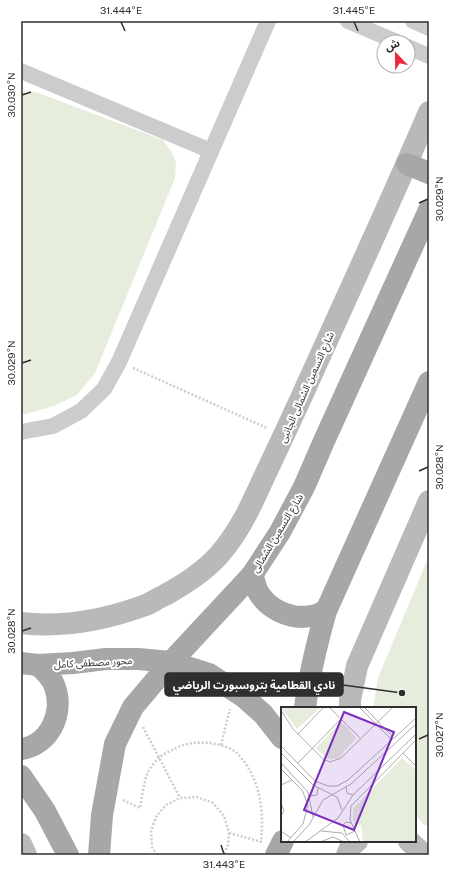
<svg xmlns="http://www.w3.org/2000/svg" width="450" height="876" font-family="'Public Sans','Noto Sans Arabic',sans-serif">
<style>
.green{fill:#e6eddc}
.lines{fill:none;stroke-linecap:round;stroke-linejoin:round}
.path{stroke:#ccc;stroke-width:2.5;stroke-dasharray:2 2;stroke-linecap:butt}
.street{stroke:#ccc;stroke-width:16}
.secondary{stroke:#b9b9b9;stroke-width:22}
.primary{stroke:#a7a7a7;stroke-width:22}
.ticks{fill:none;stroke:#2f2f2f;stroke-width:1.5}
.labels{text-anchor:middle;stroke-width:4;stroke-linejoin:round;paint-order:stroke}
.street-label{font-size:10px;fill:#2f2f2f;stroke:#fff}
.inset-road{fill:none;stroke:#acacac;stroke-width:1}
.view{fill:#7b2cbf;fill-opacity:0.15;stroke:#7b2cbf;stroke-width:2}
.inset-edge{fill:none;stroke:#2f2f2f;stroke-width:2}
.leader{fill:none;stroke:#2f2f2f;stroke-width:1.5}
.callout-dot{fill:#2f2f2f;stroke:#fff;stroke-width:1.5}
.callout{fill:#2f2f2f;stroke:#2f2f2f;stroke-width:1.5}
.callout-label{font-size:11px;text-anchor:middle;font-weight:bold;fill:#fff}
.neatline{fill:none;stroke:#2f2f2f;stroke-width:1.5}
.ticks-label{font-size:10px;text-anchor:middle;fill:#2f2f2f}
</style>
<rect width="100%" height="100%" fill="#fff"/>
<g class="green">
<polygon points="21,92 36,92 163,140 172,153 176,163 175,178 95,373 77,395 54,406 26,414 21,414"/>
<polygon points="429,556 429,825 424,825 415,815 415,708 373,708 378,678"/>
</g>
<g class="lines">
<g class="path">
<polyline points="133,368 267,428"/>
<polyline points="143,727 180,798"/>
<polyline points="221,745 230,709"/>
<path d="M123,800L140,808C142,797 144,781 148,772C150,768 157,759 160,757C164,753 171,751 176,748C186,743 197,742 209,743C218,744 230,747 237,753C239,755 241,758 243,760C261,784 264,813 261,842"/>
<polyline points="229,833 262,842"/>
<polyline points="157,855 152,847 151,831 156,817 166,805 180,798 197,797 213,803 224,816 229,833 228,845 224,855"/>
</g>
<g class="street">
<polyline points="348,21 397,42"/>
<polyline points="413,21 429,28"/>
<polyline points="408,47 429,56"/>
<polyline points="21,71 211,151"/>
<polyline points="21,432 53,426 81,411 104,389 119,362 268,21"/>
</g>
<g class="secondary">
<path d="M21,623C62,628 104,620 143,606C151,603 158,598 165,595C185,584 204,572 219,555C240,531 252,504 265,475C277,450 289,424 301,398C344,303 388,208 429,112"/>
<polyline points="350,708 350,700 357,666 429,501"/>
<polyline points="409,841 424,855"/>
<polyline points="21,844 26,855"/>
<polyline points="347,855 351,846 357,841"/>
</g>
<g class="primary">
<polyline points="407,164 429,173"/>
<path d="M252,575C254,579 255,585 257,590C267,609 290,620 311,616C316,616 321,613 326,611"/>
<polyline points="21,663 38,665 73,663 106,659 138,659 171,662 209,674 244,697 263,714 282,738"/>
<path d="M305,708C309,675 317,643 326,611L429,382"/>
<path d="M21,749C50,745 64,713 55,687C52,678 45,671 38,665"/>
<polyline points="21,776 45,811 68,855"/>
<polyline points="99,855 102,815 115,744 133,707 171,662 252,575 280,532 304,487 324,441 429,210"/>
<polyline points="276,855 283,841"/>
</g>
</g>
<path class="ticks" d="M121,22L125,31M354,22L358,31M22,95L31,92M419,203L428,199M22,363L31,360M419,471L428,467M22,631L31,628M419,739L428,735M221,845L224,854"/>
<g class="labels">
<g class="street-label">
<text transform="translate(306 387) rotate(-66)" y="4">شارع التسعين الشمالى الجانبى</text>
<text transform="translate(277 533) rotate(-59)" y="4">شارع التسعين الشمالى</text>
<text transform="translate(93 662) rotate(-3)" y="4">محور مصطفى كامل</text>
</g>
</g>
<g transform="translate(281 707)">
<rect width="135" height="135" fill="#fff"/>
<path d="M0,0H40L16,22ZM59,16L63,17L75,31L57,51L47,52L35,41ZM121,51L135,63V135H82L80,118L74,117L72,113V102Z" fill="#e6eddc"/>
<path class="inset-road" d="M48,0L79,31M78,0L110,32M83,0L112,30M0,3L12,22L42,52L49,55L60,51L112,0M17,27L43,0M0,39L34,74L47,79H56L67,73L135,11M0,46L32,78L56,90L61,103M122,46L135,59M0,56L27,85L32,110M17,56L60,12M0,62L21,83L27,98L22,117L6,135M0,78L11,73M65,80L66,86L72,88M29,89L36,88L37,81M0,96L3,104L0,109M70,116L65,115L62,118L65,128L74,124M0,124L10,131M40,124L61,126L69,135M12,135L28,118L42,93L70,77L135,17M24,135L57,111L72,88L135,27M39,135L52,130L63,135M79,135L69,113L70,99L135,33"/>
<path class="view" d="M63,5L113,25L73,123L23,103Z"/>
<rect width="135" height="135" class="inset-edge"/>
</g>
<path class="leader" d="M402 693L343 685"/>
<circle class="callout-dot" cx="402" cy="693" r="4"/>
<rect class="callout" x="165" y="673" width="178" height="23" rx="4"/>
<g class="callout-label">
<text x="254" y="689">نادي القطامية بتروسبورت الرياضي</text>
</g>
<rect width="450" height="876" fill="none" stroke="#ffffff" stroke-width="44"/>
<g transform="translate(396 54) rotate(338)"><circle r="19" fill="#ffffff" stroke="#acacac"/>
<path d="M0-3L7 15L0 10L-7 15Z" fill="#ee293e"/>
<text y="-6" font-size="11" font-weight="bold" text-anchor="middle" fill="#2f2f2f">ش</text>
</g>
<rect x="22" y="22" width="406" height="832" class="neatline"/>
<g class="ticks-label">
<text x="121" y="14">31.444°E</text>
<text x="354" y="14">31.445°E</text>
<text transform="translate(11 95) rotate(-90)" y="4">30.030°N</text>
<text transform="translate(439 199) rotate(-90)" y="4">30.029°N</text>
<text transform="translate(11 363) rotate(-90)" y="4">30.029°N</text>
<text transform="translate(439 467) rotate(-90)" y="4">30.028°N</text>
<text transform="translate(11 631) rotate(-90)" y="4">30.028°N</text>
<text transform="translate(439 735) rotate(-90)" y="4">30.027°N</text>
<text x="224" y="868">31.443°E</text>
</g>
</svg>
